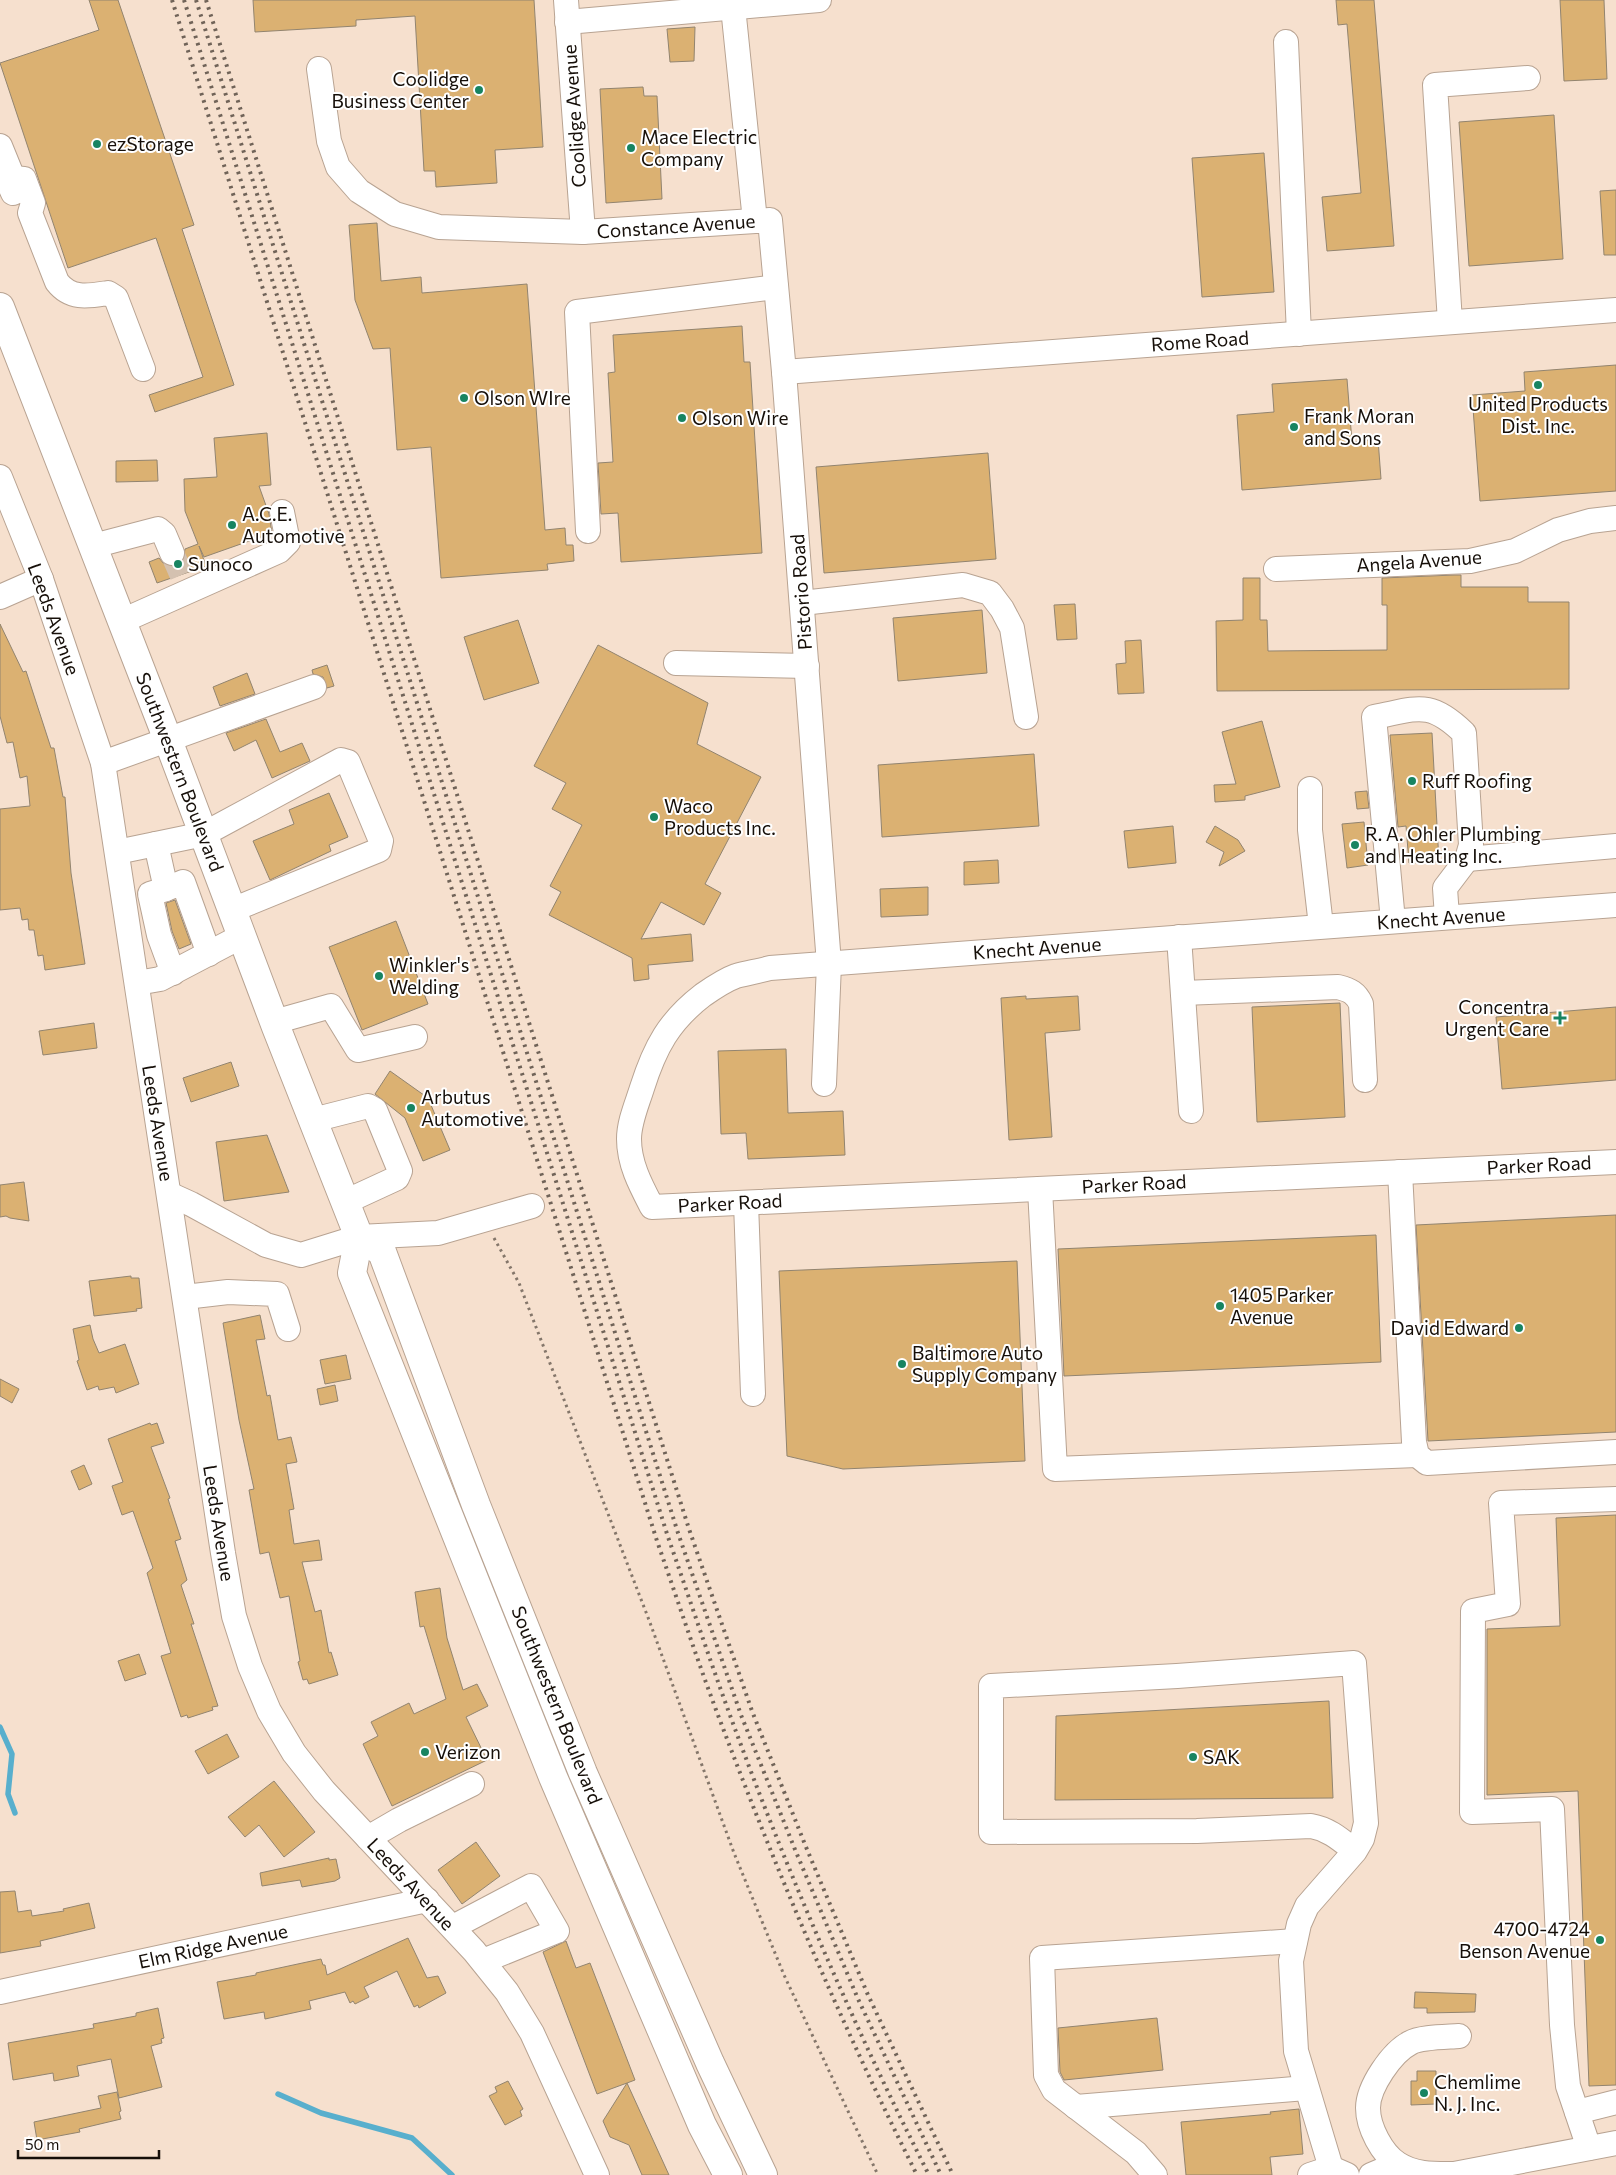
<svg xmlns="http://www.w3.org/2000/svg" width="1616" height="2175" font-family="Commissioner,sans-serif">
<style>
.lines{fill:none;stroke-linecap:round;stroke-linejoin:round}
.stream{stroke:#58afcd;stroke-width:5.5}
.building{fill:#dbb172;stroke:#92846f}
.minor-tunnel{stroke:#d4c1b0;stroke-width:24;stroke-dasharray:24 12;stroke-linecap:butt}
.minor-casing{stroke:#b8a392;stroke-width:26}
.major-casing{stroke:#b8a392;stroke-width:30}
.path{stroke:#84766a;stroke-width:3;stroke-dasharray:2.5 4;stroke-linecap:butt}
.minor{stroke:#fff;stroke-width:24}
.major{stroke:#fff;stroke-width:28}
.rail{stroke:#706358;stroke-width:4;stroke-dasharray:2.5 5;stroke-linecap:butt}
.poi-dot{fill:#188461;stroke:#fff;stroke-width:2}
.labels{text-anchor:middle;stroke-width:4;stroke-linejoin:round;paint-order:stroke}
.poi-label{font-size:19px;fill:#160f09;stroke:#fff;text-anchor:start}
.street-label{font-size:19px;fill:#160f09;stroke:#fff}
</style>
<rect width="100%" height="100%" fill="#f6e0ce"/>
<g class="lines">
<g class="stream">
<polyline points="0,1727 12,1754 8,1794 15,1813"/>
<polyline points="278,2094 321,2113 412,2138 452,2175"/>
</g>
</g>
<g class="building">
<polygon points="89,0 118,0 194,225 182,229 234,385 155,412 149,395 203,377 156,238 68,268 0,63 99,30"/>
<polygon points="253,0 534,0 543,147 495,150 497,183 436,187 435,171 424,171 415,16 356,20 356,26 255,32"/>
<polygon points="1336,0 1374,0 1394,246 1327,251 1322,197 1361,193 1347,24 1338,25"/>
<polygon points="1560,0 1604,0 1607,79 1564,81"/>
<polygon points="695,27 694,61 670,62 667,29"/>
<polygon points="643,87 644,96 657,96 662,199 606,203 600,89"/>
<polygon points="1554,115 1563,259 1469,266 1459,122"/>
<polygon points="1264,153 1274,292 1202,297 1192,158"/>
<polygon points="1616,190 1616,255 1604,255 1600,191"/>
<polygon points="377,223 381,281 421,277 422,293 527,284 545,530 565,528 566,545 573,545 574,561 547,564 548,570 441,578 431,447 397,450 390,348 373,349 355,300 349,225"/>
<polygon points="742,326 744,362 750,362 762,553 621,562 618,513 601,514 598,463 613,462 608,373 615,372 613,335"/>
<polygon points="1616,365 1616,491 1480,501 1472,395 1525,391 1524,372"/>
<polygon points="1347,379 1352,442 1378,439 1381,479 1242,490 1237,415 1274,412 1272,384"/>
<polygon points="267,433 271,485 259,486 269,514 272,533 204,557 199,546 206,566 157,583 149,562 159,558 164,564 171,567 177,566 183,561 185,549 198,544 185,511 184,479 217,477 214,438"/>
<polygon points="988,453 996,559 824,573 816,467"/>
<polygon points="157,460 158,481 116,482 116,461"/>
<polygon points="1454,575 1461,575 1461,587 1528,587 1528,602 1569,602 1569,689 1217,691 1216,621 1243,620 1243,578 1260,578 1260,620 1267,620 1268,651 1387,650 1387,605 1382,605 1382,578"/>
<polygon points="1075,604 1077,639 1057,640 1054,605"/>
<polygon points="982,610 987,673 898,681 893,618"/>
<polygon points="518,620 539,683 484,700 464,637"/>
<polygon points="0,624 23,672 26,671 51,748 54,748 63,797 65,797 71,873 85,964 45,970 43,955 38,956 34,930 29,930 28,919 22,920 20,908 0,910 0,809 30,806 27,776 20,778 13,742 7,743 0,716"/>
<polygon points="1141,640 1144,693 1118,694 1116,664 1126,663 1125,641"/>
<polygon points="598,645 708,703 697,744 761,777 705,884 721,893 704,925 661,902 641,939 691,934 693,961 648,965 649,979 634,981 632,958 549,915 561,892 550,886 582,825 552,809 566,783 534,766"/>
<polygon points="327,665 334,686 327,688 323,677 313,674 312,670"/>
<polygon points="247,673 255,694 220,706 213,687"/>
<polygon points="266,719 280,752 302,743 310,761 272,778 256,740 234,751 226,733"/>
<polygon points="1262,721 1280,787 1245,796 1245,800 1215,802 1214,785 1236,784 1222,732"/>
<polygon points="1432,733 1439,862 1409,863 1406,826 1398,827 1390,735"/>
<polygon points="1034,754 1039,826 882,837 878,765"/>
<polygon points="1367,791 1369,808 1357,809 1355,792"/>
<polygon points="329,793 348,837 329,845 331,851 270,880 253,841 294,824 289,810"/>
<polygon points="1364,822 1368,865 1347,868 1342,824"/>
<polygon points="1173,826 1176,863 1128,868 1124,831"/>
<polygon points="1215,826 1238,840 1245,851 1219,866 1224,852 1206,842"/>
<polygon points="998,860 999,883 964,885 964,862"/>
<polygon points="928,887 928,915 881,917 880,889"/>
<polygon points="175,900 191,944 179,949 172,931 166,903"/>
<polygon points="396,921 428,1004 362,1030 329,947"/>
<polygon points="1026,996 1026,999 1078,996 1080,1030 1045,1033 1052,1137 1009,1140 1001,998"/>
<polygon points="1340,1003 1345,1117 1257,1122 1252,1007"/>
<polygon points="1616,1007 1616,1080 1502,1089 1496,1017"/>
<polygon points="94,1023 97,1048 43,1055 39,1031"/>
<polygon points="786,1049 788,1113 843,1111 845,1155 748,1159 746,1133 721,1134 718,1051"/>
<polygon points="231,1062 239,1086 191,1102 183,1078"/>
<polygon points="390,1071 428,1098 450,1150 423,1161 405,1118 375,1094"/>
<polygon points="267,1135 289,1192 224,1201 216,1142"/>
<polygon points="24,1182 29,1221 10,1218 6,1216 0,1217 0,1185"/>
<polygon points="1616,1215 1616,1432 1428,1441 1416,1225"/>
<polygon points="1376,1235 1381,1362 1064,1376 1058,1249"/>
<polygon points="1017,1261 1025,1461 843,1469 787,1456 779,1271"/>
<polygon points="131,1276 131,1278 139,1278 142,1308 136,1309 137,1311 94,1316 89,1281"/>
<polygon points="260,1315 265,1339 256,1340 267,1396 270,1395 278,1440 291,1437 297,1462 286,1464 294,1509 289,1510 294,1544 319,1540 322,1560 302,1562 315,1612 321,1610 329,1653 331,1652 338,1675 309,1684 307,1679 303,1680 298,1662 300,1661 289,1596 280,1598 269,1552 260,1554 249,1490 254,1489 239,1420 223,1323"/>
<polygon points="90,1325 93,1339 99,1353 125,1344 139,1384 116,1393 114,1387 99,1390 98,1386 87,1390 77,1361 79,1360 73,1329"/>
<polygon points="346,1355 351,1379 325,1384 320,1360"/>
<polygon points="0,1379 19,1389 12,1403 0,1396"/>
<polygon points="335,1385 338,1401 320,1405 317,1389"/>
<polygon points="150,1423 151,1425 157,1423 164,1443 151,1447 170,1498 168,1499 181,1539 175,1541 187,1580 181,1585 194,1624 191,1624 218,1706 212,1707 213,1710 188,1718 187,1715 181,1717 161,1656 171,1653 147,1573 153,1568 133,1511 122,1515 112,1486 123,1482 108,1439"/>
<polygon points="84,1465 92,1484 79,1490 71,1471"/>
<polygon points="1616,1515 1616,2085 1589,2086 1578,1791 1487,1795 1487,1629 1560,1626 1556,1518"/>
<polygon points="440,1588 447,1638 463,1690 477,1684 488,1706 466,1717 487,1760 392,1806 363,1744 378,1736 371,1722 409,1703 414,1714 446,1699 424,1626 420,1627 415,1592"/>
<polygon points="139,1654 146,1674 125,1681 118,1661"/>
<polygon points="1329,1701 1333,1798 1055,1800 1056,1716"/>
<polygon points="227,1734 239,1757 208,1774 195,1751"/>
<polygon points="274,1781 315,1832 284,1857 259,1825 245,1837 228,1817"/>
<polygon points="476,1842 500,1876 462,1904 438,1870"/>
<polygon points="329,1858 329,1860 336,1859 340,1878 335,1881 302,1887 300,1880 262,1886 260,1873"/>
<polygon points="15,1891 18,1912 31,1910 32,1916 64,1911 63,1909 89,1903 95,1928 40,1941 41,1946 0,1953 0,1892"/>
<polygon points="408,1938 427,1978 438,1976 446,1993 419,2008 418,2005 414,2007 397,1971 364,1987 369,1997 355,2004 353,2001 350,2003 345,1992 309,2001 311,2009 265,2019 264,2012 224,2019 217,1982 256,1975 256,1973 321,1959 323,1965 325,1965 327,1975"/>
<polygon points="566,1941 576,1968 590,1963 635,2080 627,2083 669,2175 642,2175 629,2145 610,2137 603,2121 627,2083 597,2094 543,1952"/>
<polygon points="1415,1992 1476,1994 1475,2012 1427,2013 1427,2008 1414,2008"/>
<polygon points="158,2008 164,2038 161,2039 162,2043 151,2046 162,2087 119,2098 111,2059 77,2066 79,2076 54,2081 53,2073 13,2080 8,2043 94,2028 93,2024 136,2016 136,2013"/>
<polygon points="1157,2018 1163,2070 1064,2080 1060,2072 1058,2028"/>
<polygon points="1417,2071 1436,2071 1436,2104 1411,2105 1411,2081 1417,2081"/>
<polygon points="508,2081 523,2109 520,2111 522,2116 505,2125 489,2096 497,2092 495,2087"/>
<polygon points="117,2092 121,2111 119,2112 121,2119 79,2129 80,2132 37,2140 34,2122 101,2108 98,2096"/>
<polygon points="1299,2109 1303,2154 1270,2157 1272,2175 1186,2175 1181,2122 1271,2114 1270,2112"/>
</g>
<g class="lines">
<polyline class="minor-tunnel" points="172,553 182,576"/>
<g class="minor-casing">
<g id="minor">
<polyline points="566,0 583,232"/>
<polyline points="733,7 755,221"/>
<polyline points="567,22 819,0"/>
<polyline points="1286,42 1299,334"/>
<polyline points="319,69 329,141 338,167 359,191 395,214 439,227 583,232 770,220 784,372 829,964 824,1084"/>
<polyline points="0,146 13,178 10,186 13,193"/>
<path d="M13,178L24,179L33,203L30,213L57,282C71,300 89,296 108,293L116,298L143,369"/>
<polyline points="1450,322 1435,85 1528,78"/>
<polyline points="784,372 1616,310"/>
<polyline points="0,477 41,579 103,763 223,1553 234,1616 250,1666 269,1711 294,1753 324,1791 474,1951 507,1992 532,2033 597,2175"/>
<polyline points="588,531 577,312 776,287"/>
<polyline points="93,546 158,529 164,534 172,553"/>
<polyline points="1276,569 1470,561 1515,551 1558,530 1590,521 1616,518"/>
<polyline points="0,597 41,579"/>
<polyline points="802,603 963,585 990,593 1002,609 1012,628 1026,717"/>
<polyline points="122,621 279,551 288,542 282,512"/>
<polyline points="676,663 807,666"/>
<polyline points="103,763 314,687"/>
<polyline points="1310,789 1310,830 1321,926"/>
<polyline points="156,844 166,889 150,894 159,935 173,973"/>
<polyline points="117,852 204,834 341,760 348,762 381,841 379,850 232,910"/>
<polyline points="1467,859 1616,846"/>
<polyline points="166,889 183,882 209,954"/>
<path d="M1616,905L770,968C759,971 747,973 736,976C725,980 713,988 703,995C669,1021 655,1047 642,1088C637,1104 629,1122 629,1139C629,1164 641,1186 652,1207L1616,1162"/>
<path d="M1393,921L1374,717C1417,709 1429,699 1464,733L1471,845L1467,859L1445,888L1447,917"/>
<polyline points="1179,937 1191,1111"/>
<polyline points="137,983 160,979 242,936"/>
<path d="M1183,993L1338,987C1350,990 1356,993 1361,1004L1365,1080"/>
<polyline points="274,1022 331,1006 358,1050 415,1037"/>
<polyline points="313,1120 368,1106 375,1110 400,1171 397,1178 345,1202"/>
<polyline points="1400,1172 1414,1442 1417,1455 1427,1463 1616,1452"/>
<polyline points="1040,1189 1055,1469 1417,1455"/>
<polyline points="169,1194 191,1204 266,1245 301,1255 359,1237 438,1233 532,1206"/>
<polyline points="746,1203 753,1394"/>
<polyline points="185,1297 228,1292 277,1294 288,1329"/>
<polyline points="368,1838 399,1820 472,1784"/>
<polyline points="453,1927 531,1886 557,1931 483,1961"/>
<polyline points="0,1992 427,1900"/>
<path d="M1459,2036C1446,2037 1420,2037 1410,2043C1392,2052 1368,2087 1368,2108C1368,2127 1382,2154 1398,2164C1415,2175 1435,2174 1454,2174L1616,2143"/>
<polyline points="1076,2107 1306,2088"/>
<polyline points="1577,2112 1616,2102"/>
<polyline points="1589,2148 1568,2086 1562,2025 1552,1809 1472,1812 1473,1611 1508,1604 1501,1503 1616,1499"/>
<polyline points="1155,2175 1136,2153 1054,2090 1046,2075 1042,1958 1295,1941"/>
<polyline points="1310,2175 1331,2168"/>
<path d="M1347,2175L1331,2168L1296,2051L1291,1961L1299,1924L1307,1906L1355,1851L1362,1839L1366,1823L1354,1663L1177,1676L991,1686V1832L1197,1831L1311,1826C1329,1829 1341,1840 1355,1851"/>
<polyline points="1371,2175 1397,2164"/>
</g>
</g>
<g class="major-casing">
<g id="major">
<polyline points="0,307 168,740 276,1027 359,1237 352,1273 553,1777 702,2125 728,2175"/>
<polyline points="359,1237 382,1252 476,1505 583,1773 710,2063 763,2175"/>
</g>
</g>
<polyline class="path" points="494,1238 519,1283 649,1620 734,1853 784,1975 878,2175"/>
<use href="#minor" class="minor"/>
<use href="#major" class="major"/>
<g class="rail">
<path d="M172,0L657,1541C678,1601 698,1663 721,1723C779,1877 843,2028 917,2175"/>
<path d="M184,0L668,1537C689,1597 709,1658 731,1718C788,1874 854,2027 929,2175"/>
<polyline points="196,0 678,1533 741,1715 796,1852 858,1999 941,2175"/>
<polyline points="206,0 689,1529 752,1711 806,1847 868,1995 953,2175"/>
</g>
</g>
<g class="poi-dot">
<circle cx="479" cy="90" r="5"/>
<circle cx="97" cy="144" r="5"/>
<circle cx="631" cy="148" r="5"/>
<circle cx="1538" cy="385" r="5"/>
<circle cx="464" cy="398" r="5"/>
<circle cx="682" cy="418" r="5"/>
<circle cx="1294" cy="427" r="5"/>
<circle cx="232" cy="525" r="5"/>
<circle cx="178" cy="564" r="5"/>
<circle cx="1412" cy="781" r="5"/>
<circle cx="654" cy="817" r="5"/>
<circle cx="1355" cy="845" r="5"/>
<circle cx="379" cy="976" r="5"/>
<path d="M1557.5 1010.5h5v5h5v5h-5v5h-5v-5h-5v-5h5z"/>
<circle cx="411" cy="1108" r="5"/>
<circle cx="1220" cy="1306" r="5"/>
<circle cx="1519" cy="1328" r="5"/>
<circle cx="902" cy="1364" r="5"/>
<circle cx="425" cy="1752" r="5"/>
<circle cx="1193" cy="1757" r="5"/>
<circle cx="1600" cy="1940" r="5"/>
<circle cx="1424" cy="2093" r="5"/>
</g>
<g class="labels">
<g class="poi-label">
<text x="469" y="86" text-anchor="end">Coolidge<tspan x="469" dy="22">Business Center</tspan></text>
<text x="641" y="144">Mace Electric<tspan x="641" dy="22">Company</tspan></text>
<text x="107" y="151">ezStorage</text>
<text x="474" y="405">Olson WIre</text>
<text x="1538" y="411" text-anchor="middle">United Products<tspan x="1538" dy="22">Dist. Inc.</tspan></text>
<text x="1304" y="423">Frank Moran<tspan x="1304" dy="22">and Sons</tspan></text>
<text x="692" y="425">Olson Wire</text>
<text x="242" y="521">A.C.E.<tspan x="242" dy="22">Automotive</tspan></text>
<text x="188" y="571">Sunoco</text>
<text x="1422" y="788">Ruff Roofing</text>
<text x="664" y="813">Waco<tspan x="664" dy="22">Products Inc.</tspan></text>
<text x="1365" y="841">R. A. Ohler Plumbing<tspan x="1365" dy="22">and Heating Inc.</tspan></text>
<text x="389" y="972">Winkler's<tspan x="389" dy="22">Welding</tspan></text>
<text x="1549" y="1014" text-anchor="end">Concentra<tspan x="1549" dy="22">Urgent Care</tspan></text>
<text x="421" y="1104">Arbutus<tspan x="421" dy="22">Automotive</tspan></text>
<text x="1230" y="1302">1405 Parker<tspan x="1230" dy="22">Avenue</tspan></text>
<text x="1509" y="1335" text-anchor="end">David Edward</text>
<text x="912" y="1360">Baltimore Auto<tspan x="912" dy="22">Supply Company</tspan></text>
<text x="435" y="1759">Verizon</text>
<text x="1203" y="1764">SAK</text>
<text x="1590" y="1936" text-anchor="end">4700-4724<tspan x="1590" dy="22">Benson Avenue</tspan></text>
<text x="1434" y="2089">Chemlime<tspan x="1434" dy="22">N. J. Inc.</tspan></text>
</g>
<g class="street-label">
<text transform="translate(574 116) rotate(-94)" y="7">Coolidge Avenue</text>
<text transform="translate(676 226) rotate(-4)" y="7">Constance Avenue</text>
<text transform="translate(1200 341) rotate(-4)" y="7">Rome Road</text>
<text transform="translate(1419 561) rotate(-4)" y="7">Angela Avenue</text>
<text transform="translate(801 592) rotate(-94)" y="7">Pistorio Road</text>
<text transform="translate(54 619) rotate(70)" y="7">Leeds Avenue</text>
<text transform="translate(180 772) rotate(69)" y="7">Southwestern Boulevard</text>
<text transform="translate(1441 918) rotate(-4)" y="7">Knecht Avenue</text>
<text transform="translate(1037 948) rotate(-4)" y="7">Knecht Avenue</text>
<text transform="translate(158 1123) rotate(81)" y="7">Leeds Avenue</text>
<text transform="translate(1539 1165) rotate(-3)" y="7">Parker Road</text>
<text transform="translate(1134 1184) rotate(-3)" y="7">Parker Road</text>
<text transform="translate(730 1203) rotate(-3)" y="7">Parker Road</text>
<text transform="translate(219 1523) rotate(81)" y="7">Leeds Avenue</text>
<text transform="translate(557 1705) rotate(68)" y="7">Southwestern Boulevard</text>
<text transform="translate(411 1884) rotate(47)" y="7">Leeds Avenue</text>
<text transform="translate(213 1946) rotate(-12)" y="7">Elm Ridge Avenue</text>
</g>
</g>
<path d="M18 2150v8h141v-8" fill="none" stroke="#160f09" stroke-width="2.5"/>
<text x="25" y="2150" font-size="15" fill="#160f09" stroke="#ffffff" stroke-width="4" paint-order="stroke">50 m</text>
</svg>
